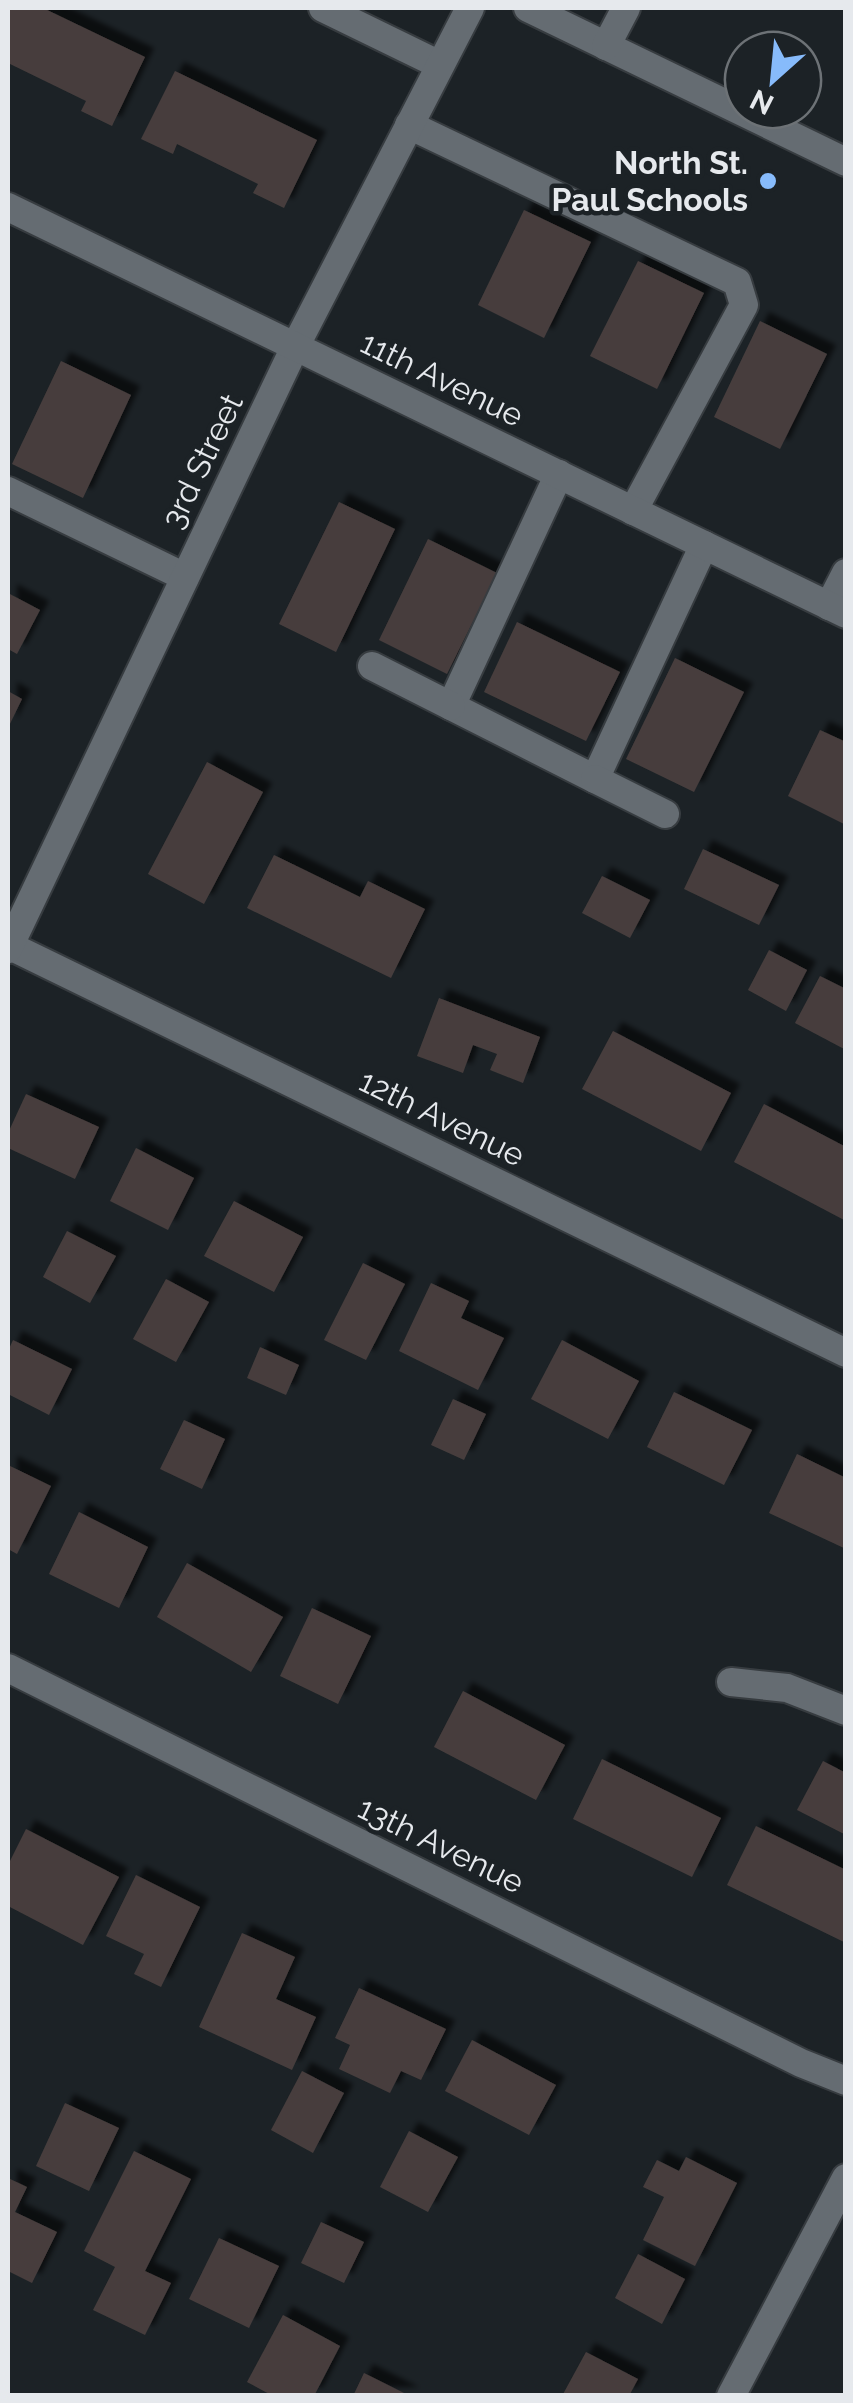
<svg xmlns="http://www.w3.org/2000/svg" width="853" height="2403" font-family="Raleway,sans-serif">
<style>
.building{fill:#473e3d;filter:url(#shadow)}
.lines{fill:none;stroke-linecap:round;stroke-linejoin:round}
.service-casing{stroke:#373c40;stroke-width:32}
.minor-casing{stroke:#373c40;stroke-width:32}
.tertiary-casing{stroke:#373c40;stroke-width:32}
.service{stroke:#656c72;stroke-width:28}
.minor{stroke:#656c72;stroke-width:28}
.tertiary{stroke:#656c72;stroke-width:28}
.poi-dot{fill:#87bbfb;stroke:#1c2226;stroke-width:4}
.labels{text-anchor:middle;stroke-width:9;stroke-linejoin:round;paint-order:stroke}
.poi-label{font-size:32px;font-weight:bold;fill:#e6e9ed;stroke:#1c2226;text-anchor:end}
.street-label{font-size:32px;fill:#e6e9ed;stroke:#1c2226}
</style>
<defs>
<filter id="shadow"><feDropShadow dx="9" dy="-9" stdDeviation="2.5" flood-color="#0009"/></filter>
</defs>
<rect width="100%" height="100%" fill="#1c2226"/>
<g class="building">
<polygon points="8,8 43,8 145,57 112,126 81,111 86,101 8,63"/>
<polygon points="175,71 317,140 284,208 253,193 258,184 177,144 173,154 141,139"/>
<polygon points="524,210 591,242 544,338 478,305"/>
<polygon points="638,261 704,293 657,389 590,356"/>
<polygon points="760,321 827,354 780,449 714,417"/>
<polygon points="61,361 131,395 83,498 12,464"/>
<polygon points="339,502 395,529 336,652 279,624"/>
<polygon points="428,539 497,573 447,674 379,640"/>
<polygon points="8,593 40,610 17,654 8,649"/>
<polygon points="517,622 620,672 586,741 484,692"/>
<polygon points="675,658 744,692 694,792 626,759"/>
<polygon points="8,691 22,699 8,728"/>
<polygon points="820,730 846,742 846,825 788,796"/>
<polygon points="207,762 263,792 204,904 148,874"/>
<polygon points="703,849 779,885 759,925 684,889"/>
<polygon points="274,855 360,897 368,881 425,909 391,978 247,908"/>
<polygon points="602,876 650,900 630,938 582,913"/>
<polygon points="769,950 807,970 786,1011 748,990"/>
<polygon points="820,976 846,989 846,1050 795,1023"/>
<polygon points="439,998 540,1037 523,1083 490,1070 497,1054 473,1045 463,1073 417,1056"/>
<polygon points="613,1031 731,1093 701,1151 582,1089"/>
<polygon points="26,1094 99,1127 75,1179 8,1148 8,1133"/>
<polygon points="764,1104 846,1147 846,1221 734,1162"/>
<polygon points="136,1148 194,1178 168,1230 110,1201"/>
<polygon points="234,1201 303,1237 274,1292 204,1256"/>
<polygon points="67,1231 116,1256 90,1303 43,1277"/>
<polygon points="363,1263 405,1284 366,1360 324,1340"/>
<polygon points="166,1279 209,1302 176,1362 133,1339"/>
<polygon points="431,1283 469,1301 461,1318 504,1338 478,1390 399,1351"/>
<polygon points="13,1340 72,1369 49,1415 8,1394 8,1351"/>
<polygon points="562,1340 639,1381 608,1439 531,1399"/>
<polygon points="260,1347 299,1365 286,1395 247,1378"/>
<polygon points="674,1392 752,1430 724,1485 647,1447"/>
<polygon points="453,1399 486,1414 464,1460 431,1445"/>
<polygon points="184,1420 225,1439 202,1489 160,1469"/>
<polygon points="797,1454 846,1478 846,1549 769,1513"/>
<polygon points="8,1465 51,1486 17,1554 8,1549"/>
<polygon points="79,1512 148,1547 119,1608 49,1574"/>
<polygon points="187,1563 283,1617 251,1672 157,1617"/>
<polygon points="312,1608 371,1636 338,1704 280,1676"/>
<polygon points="463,1691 565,1745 536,1800 434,1747"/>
<polygon points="602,1759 721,1818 692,1877 573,1819"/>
<polygon points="823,1761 846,1773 846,1835 797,1810"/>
<polygon points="756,1826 846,1870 846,1943 727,1885"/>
<polygon points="26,1829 119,1877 83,1945 8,1906 8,1865"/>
<polygon points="136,1875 200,1907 161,1987 134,1974 144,1954 106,1936"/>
<polygon points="242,1933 295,1957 276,1999 316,2017 292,2070 199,2027"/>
<polygon points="359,1988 446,2029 421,2080 401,2071 390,2093 339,2069 350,2045 335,2038"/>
<polygon points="472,2040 556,2085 529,2135 445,2091"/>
<polygon points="302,2071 344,2093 313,2153 271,2130"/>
<polygon points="65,2103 119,2128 89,2191 36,2166"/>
<polygon points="409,2131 458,2157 428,2212 380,2187"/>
<polygon points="134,2151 191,2179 145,2271 171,2283 145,2335 93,2310 115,2267 84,2251"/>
<polygon points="686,2157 737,2183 695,2266 643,2240 664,2197 643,2187 657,2160 679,2171"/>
<polygon points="8,2178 27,2187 15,2212 57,2232 32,2283 8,2271"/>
<polygon points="321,2222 364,2242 344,2283 301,2263"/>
<polygon points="219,2238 279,2266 249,2328 189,2299"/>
<polygon points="638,2254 685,2279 662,2324 615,2298"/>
<polygon points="283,2315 340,2346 314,2396 273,2396 247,2382"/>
<polygon points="586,2352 638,2379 629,2396 562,2396"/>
<polygon points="364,2373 410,2396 353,2396"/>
</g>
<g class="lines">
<g class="service-casing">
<g id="service">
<polyline points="528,8 846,162"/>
<polyline points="606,46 626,8"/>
<polyline points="409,125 737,282 744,305 633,511"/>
<polyline points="559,474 451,706 595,779 704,545"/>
<polyline points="8,491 185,577"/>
<polyline points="829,606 846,573"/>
<polyline points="372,666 451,706"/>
<polyline points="595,779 665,814"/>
<polyline points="731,1682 787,1688 846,1711"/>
</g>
</g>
<g class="minor-casing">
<g id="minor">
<polyline points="323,8 440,65"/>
<polyline points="8,945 846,1353"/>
<polyline points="8,949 295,347 470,8"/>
<polyline points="8,1668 801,2063 846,2081"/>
</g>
</g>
<g class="tertiary-casing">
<g id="tertiary">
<polyline points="8,207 846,614"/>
<polyline points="731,2396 846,2178"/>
</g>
</g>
<use href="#service" class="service"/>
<use href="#minor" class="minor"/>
<use href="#tertiary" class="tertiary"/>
</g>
<circle class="poi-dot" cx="768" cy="181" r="10"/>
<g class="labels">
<g class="poi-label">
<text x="748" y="174">North St.<tspan x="748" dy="37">Paul Schools</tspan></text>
</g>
<g class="street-label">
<text transform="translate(442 379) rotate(26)" y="11">11th Avenue</text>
<text transform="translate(202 461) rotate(-64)" y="11">3rd Street</text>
<text transform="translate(442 1118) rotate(26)" y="11">12th Avenue</text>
<text transform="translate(441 1845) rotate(26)" y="11">13th Avenue</text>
</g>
</g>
<rect width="853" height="2403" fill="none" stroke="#e6e9ed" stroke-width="20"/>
<g transform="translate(773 80) rotate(207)"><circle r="48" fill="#1c2226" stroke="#6d7276" stroke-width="2.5"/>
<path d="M0-8L18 38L0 25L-18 38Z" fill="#87bbfb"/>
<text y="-15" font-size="28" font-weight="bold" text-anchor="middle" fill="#e6e9ed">N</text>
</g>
</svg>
